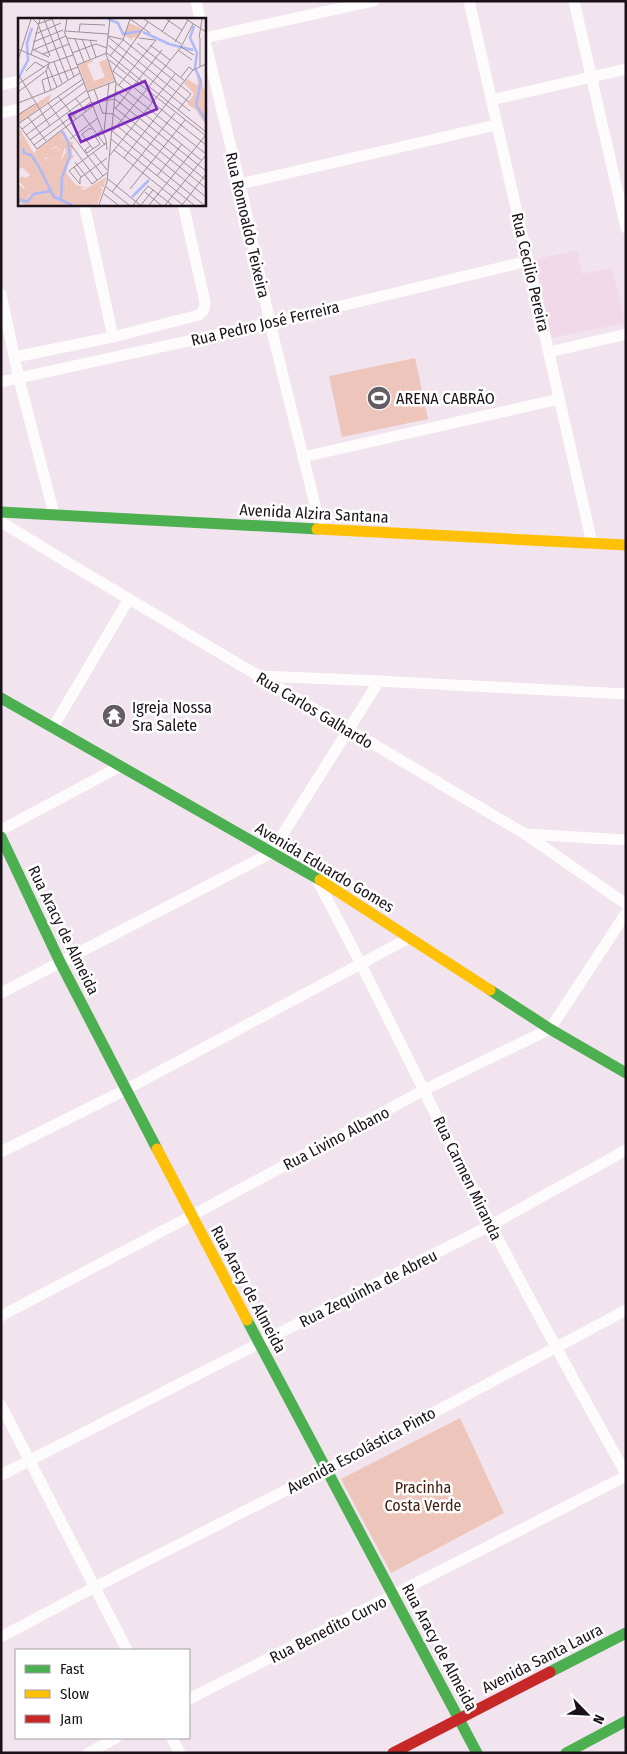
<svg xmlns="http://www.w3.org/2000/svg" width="627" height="1754" font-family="'Fira Sans Condensed',sans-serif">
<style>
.built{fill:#f1d9ea}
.park{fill:#eec5ba}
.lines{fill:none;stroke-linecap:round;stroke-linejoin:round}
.street{stroke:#fdfbfc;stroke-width:11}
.fast{stroke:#4caf50;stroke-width:11}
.slow{stroke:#ffc107;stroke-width:11}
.jam{stroke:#c62828;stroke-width:11}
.labels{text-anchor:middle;stroke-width:5;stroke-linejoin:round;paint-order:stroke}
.street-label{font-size:16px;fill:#1a1218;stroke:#fff}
.poi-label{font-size:16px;fill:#1a1218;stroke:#fff;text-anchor:start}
.park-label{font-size:16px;fill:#421d0d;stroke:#fff}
.inset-river{fill:none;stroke:#adb9f8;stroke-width:2.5}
.inset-road{fill:none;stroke:#9c9098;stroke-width:1}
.view{fill:#7b2cbf;fill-opacity:0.15;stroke:#7b2cbf;stroke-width:2.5}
.inset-edge{fill:none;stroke:#1a1218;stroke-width:2.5}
</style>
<rect width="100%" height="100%" fill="#f2e4ee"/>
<polygon class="built" points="577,250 582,274 612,268 625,323 552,338 535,260"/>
<g class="park">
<polygon points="415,358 428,419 342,437 329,376"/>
<polygon points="460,1418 504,1513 391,1573 341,1479"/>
</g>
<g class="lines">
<g class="street">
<polyline points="196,1 200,19"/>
<polyline points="469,1 592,543"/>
<polyline points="574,1 626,228"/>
<polyline points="204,37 240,184 270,323 321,529"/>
<polyline points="204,38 374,1"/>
<polyline points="1,85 19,81"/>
<polyline points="491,100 626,69"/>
<polyline points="1,113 19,109"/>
<polyline points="240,184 496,125"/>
<polyline points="84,204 113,337"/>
<polyline points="1,294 19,379 54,514"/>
<polyline points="549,352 626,334"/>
<polyline points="15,357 113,337 199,315 204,310 205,302 183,204"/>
<polyline points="1,382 270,323 528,261"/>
<polyline points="303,457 559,399"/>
<polyline points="1,522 65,561 525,834 626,904"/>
<polyline points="260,676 379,681 626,694"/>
<polyline points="53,727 129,599"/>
<polyline points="1,830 121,766"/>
<polyline points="525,834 626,840"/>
<path d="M317,880C378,993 432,1110 491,1225C534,1309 580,1391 626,1474"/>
<polyline points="1,993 271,853 379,681"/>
<polyline points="1,1152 127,1089 409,938"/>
<polyline points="1,1316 191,1216 424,1090 550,1029 626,913"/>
<polyline points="1,1405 127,1650"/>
<polyline points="1,1475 491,1225 626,1150"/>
<polyline points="1,1637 95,1587 326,1470 626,1310"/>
<polyline points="189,1699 626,1476"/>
<polyline points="172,1738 180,1753"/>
<polyline points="88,1753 116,1738"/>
</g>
<g class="fast">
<polyline points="1,512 317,529"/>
<polyline points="1,698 320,880"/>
<polyline points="1,837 60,962 157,1149"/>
<polyline points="490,990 550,1029 626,1073"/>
<polyline points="247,1320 477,1753"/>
<polyline points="550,1672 626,1633"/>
<polyline points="566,1753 626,1721"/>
</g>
<g class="slow">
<polyline points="317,529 626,545"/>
<polyline points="320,880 490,990"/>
<polyline points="157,1149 247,1320"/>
</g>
<polyline class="jam" points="393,1753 550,1672"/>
</g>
<defs>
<g id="stadium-disc" transform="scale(1.25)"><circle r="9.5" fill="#665c63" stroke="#fff"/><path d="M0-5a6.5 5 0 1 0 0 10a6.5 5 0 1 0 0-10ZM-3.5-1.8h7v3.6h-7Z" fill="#fff"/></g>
<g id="temple-disc" transform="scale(1.25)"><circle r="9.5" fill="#665c63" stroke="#fff"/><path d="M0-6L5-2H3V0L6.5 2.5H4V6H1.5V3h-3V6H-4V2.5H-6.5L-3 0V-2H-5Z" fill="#fff"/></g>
</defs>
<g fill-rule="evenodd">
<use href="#stadium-disc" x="379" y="398"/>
<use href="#temple-disc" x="114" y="716"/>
</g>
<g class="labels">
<g class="street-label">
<text transform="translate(248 225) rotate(77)" y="6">Rua Romoaldo Teixeira</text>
<text transform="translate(531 272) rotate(77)" y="6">Rua Cecilio Pereira</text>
<text transform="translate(265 323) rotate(-13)" y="6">Rua Pedro José Ferreira</text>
<text transform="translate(314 513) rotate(3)" y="6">Avenida Alzira Santana</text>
<text transform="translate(315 710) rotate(31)" y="6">Rua Carlos Galhardo</text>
<text transform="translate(325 867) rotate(31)" y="6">Avenida Eduardo Gomes</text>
<text transform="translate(64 930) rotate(64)" y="6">Rua Aracy de Almeida</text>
<text transform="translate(336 1138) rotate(-28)" y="6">Rua Livino Albano</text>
<text transform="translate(468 1178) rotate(64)" y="6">Rua Carmen Miranda</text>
<text transform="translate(368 1288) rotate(-27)" y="6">Rua Zequinha de Abreu</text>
<text transform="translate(249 1289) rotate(62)" y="6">Rua Aracy de Almeida</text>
<text transform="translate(361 1450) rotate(-28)" y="6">Avenida Escolástica Pinto</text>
<text transform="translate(328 1629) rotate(-27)" y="6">Rua Benedito Curvo</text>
<text transform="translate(440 1647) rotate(62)" y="6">Rua Aracy de Almeida</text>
<text transform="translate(542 1658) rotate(-27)" y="6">Avenida Santa Laura</text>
</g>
<g class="poi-label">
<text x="396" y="404">ARENA CABRÃO</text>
<text x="132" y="713">Igreja Nossa<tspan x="132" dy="18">Sra Salete</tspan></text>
</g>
<g class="park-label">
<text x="423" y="1493">Pracinha<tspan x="423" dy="18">Costa Verde</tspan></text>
</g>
</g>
<g transform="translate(18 18)">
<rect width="188" height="188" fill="#f2e4ee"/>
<path d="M89,41L97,62L70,73L60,47L74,42L75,44L69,46L76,63L87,59L81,44ZM33,76L31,83L0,106V97ZM43,113L44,121L48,125L41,149L38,151L35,147L38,133L42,132L38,128L29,134L31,141L27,139L23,147L16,136L18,132ZM48,155L58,167L70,170H63L57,181L49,178ZM-1 180a6 6 0 1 1 12 0a6 6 0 1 1-12 0ZM25,175L42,187H9L14,179Z" fill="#eec5ba"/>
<path d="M111,5L125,11L120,20L115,19L114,22L106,17ZM178,51L187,73V106L178,92L169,86L176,76L166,65L169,61L180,68ZM1,110L23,147L24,140L31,141L29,133L40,129L41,137L36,140L35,147L38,151L48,134L43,113L47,114L50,123L55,124L54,137L57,138L51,143L48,157L49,178L57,181L63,170L66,172L88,159L86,169H81L85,171L79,187H42L25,175L14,179L9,187H5L13,178L0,174L1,167L8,172L1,163L3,158L8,160L12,157L4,149L0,153V123L4,117L0,120Z" fill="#eec5ba"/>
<path class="inset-river" d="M90,1L100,5L105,16L123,13M176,8L172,20L179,35L177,50L183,63L178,87L188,102M125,14L151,26L175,32M0,61L10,42L9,25L14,10M5,130L6,135L13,137L20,147L36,179L54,187M114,179L131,162M0,181L9,184L16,176L33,173M43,181L44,159L52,138L50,123L44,113"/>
<path class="inset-road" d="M15,1L20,6L34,1L56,59M26,1L50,62M49,1L47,13L90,16M112,1L132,15M126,1L163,26M148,1L164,12M168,1L188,14M20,6L32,38M46,13L88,122L89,132M61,14L62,6L87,7M144,14L152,1M17,16L43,5M90,18L104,21L173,76L160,92M90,19L171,84M49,20L79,23M121,20L137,22M181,20L184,1M182,20V49M57,21L66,44M64,21L72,41M72,22L78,39M15,24L45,12M157,24L170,2M119,25L167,63M90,27L172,93M132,27L152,42M163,29L176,37M0,31L32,45M15,32L48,18M16,32L31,39M160,32L174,42M54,35L78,26L89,30M25,36L51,26M13,37L22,1M92,38L105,22L112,1M0,42L13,1M91,42L188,118M36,44L44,65M59,47L89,35L188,114M30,48L39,69M8,53L17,44L26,49M28,53L33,72M95,53L188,127M95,53L130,4M0,56L32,108M163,59L171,49L175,52M98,65L188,136M0,66L32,45L55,37M101,67L138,22M76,71L85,96M98,73L183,142M0,74L28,53L31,46M69,74L98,63M27,75L24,62L60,49M40,78L58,101M58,81L68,94M0,85L36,71L62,55M30,85L85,158M74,85L97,81L188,153M96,89L188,162M97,91L144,32M85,95L95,96L188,170M64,96L87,127M0,97L17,86M10,99L28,123M0,106L19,131L75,88M0,106L65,61M99,108L188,179M4,111L66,65M74,112L72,110L64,116L75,131M94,113L186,187M86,114L91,65M94,114L163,29L175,6M8,117L69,72M52,121L80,100M93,121L176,187M12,122L71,79M69,123L84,112M16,127L73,84M53,127L79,162M72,128L67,132L69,135L82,126L77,118M96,132L165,187M75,134L89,152M92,137L158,55M106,140L175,52L188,46M57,144L74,166L89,155M56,149L51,153L62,166V160L89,140M139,158L164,126M63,159L56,149L88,125M90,161L122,187M88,169L111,187M112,171L167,102M94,174L157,95M127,174L143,187M86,176L100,187M81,187L89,164L98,65L88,36L92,1M115,187L130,168L154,187M123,187L135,172M131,187L187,118M147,187L188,137M164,187L188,156"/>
<path class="view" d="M127,63L139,91L63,124L51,97Z"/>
<rect width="188" height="188" class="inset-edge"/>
</g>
<rect width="627" height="1754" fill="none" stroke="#1a1218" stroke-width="5"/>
<rect x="15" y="1649" width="175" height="90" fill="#ffffff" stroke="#a3a0a3"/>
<rect x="25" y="1665" width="25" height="8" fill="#4caf50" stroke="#a3a0a3"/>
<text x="60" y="1674" font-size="15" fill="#1a1218">Fast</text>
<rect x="25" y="1690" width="25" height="8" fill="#ffc107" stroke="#a3a0a3"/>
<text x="60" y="1699" font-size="15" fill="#1a1218">Slow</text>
<rect x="25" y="1715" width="25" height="8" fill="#c62828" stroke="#a3a0a3"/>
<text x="60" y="1724" font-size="15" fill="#1a1218">Jam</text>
<g transform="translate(587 1714) rotate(114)" stroke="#ffffff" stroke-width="4" paint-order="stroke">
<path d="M0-4L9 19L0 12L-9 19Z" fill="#1a1218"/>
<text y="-8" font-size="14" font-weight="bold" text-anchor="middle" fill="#1a1218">N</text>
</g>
</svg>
